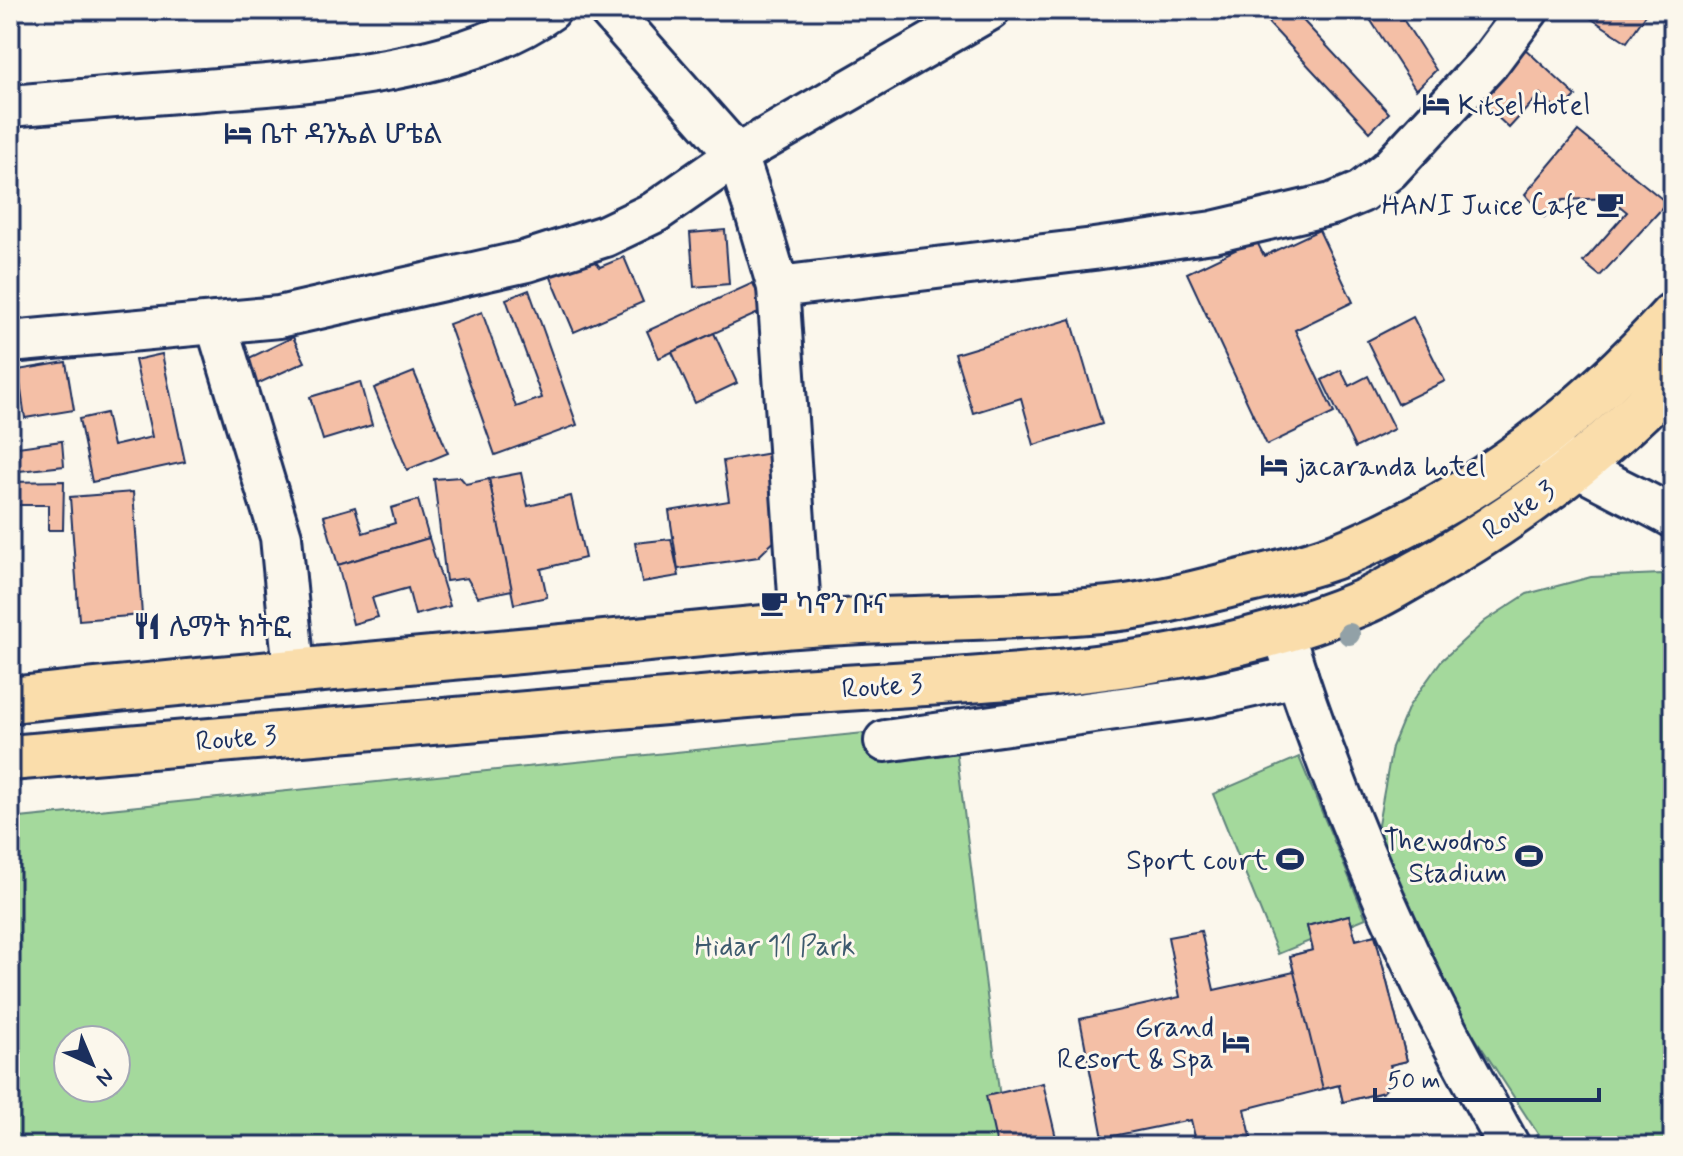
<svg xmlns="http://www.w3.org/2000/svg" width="1683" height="1156" font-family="Mynerve,'Noto Sans Ethiopic',sans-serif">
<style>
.green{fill:#a4d99c;stroke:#60847d;stroke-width:2;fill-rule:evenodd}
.building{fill:#f4bfa6;stroke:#1b2f5e;stroke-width:2}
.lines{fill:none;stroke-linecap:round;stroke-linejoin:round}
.minor-casing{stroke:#1b2f5e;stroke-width:46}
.major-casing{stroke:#1b2f5e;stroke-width:50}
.minor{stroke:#fbf7ec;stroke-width:40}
.major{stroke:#faddab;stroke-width:44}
.tree{fill:#92a1a7}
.labels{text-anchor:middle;stroke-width:6;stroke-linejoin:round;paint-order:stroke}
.poi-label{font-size:28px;fill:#1b2f5e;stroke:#fbf7ec;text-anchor:start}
.street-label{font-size:28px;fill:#1b2f5e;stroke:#fbf7ec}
.park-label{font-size:28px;fill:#3d5a6e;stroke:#fbf7ec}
</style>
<rect width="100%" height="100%" fill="#fbf7ec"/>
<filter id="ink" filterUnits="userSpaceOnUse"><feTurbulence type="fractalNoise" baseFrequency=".0125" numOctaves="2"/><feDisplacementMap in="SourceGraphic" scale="16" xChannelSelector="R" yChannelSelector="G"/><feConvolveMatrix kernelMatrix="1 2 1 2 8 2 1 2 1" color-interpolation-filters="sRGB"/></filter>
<g filter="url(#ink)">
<g class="green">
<polygon points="1662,574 1673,577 1673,1146 1521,1146 1538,1134 1406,932 1390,888 1378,825 1392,747 1409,706 1441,661 1485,621 1527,594 1591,577"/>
<path d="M953,724L1006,1146H10V819ZM68,1040H116V1088H68Z"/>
<polygon points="1299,757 1366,918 1278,954 1213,794"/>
</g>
<g class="building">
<polygon points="1270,10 1304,10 1298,15 1389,113 1370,132 1262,16"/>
<polygon points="1364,10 1397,10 1436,70 1416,90"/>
<polygon points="1578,10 1649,10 1627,42"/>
<polygon points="1522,46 1576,96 1560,112 1540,94 1509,128 1476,97"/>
<polygon points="1578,131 1667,203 1600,276 1583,262 1627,212 1610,198 1563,200 1544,217 1525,194"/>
<polygon points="725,230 729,284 694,287 690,233"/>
<polygon points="1319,230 1353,302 1295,330 1334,413 1267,445 1187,273 1256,240 1264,256"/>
<polygon points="592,257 600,267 624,257 643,302 574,332 550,275"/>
<polygon points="753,283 765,310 659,358 647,331"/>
<polygon points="529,290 577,425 495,455 449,324 482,312 516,407 542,398 506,299"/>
<polygon points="1413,317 1445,381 1398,404 1367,341"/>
<polygon points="1071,319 1102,424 1034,445 1021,398 973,413 955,354"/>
<polygon points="714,333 737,383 695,403 672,352"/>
<polygon points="293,337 305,362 257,384 245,360"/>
<polygon points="162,354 185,462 92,482 79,419 106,413 113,446 152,437 135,360"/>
<polygon points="66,362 74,410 25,418 18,370"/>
<polygon points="1341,370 1349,386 1368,376 1394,429 1355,448 1322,380"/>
<polygon points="414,372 448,453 407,470 374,388"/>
<polygon points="360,382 372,425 323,440 310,397"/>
<polygon points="62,441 64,466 11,472 10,448"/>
<polygon points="776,452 787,529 758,557 678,569 669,511 729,501 723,461"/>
<polygon points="521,473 528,506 571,496 585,558 541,569 547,597 514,604 489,479"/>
<polygon points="460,477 466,484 489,479 512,590 478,597 467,578 446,581 434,479"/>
<polygon points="64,481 63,530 48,530 48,505 10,505 10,482"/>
<polygon points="133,492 142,615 79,620 70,497"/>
<polygon points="418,500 429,538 338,565 324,516 355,507 363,533 395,523 391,508"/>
<polygon points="429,538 450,606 415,615 408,588 372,598 378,617 353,624 338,565"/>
<polygon points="671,539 679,576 642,582 635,543"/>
<polygon points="1349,915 1356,940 1375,935 1407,1061 1390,1065 1394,1081 1383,1092 1343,1102 1339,1085 1245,1109 1253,1146 1197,1146 1191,1120 1103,1138 1080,1019 1180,997 1168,937 1201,931 1214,990 1294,972 1290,956 1313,950 1307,926"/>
<polygon points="1349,915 1356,940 1375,935 1407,1061 1390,1065 1394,1081 1383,1092 1343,1102 1339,1085 1323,1089 1290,956 1313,950 1307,926"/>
<polygon points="1043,1083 1058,1146 997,1146 986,1096"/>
</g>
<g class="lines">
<g class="minor-casing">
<g id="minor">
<polyline points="609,10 737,155 756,213 778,287 801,624"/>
<path d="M10,106C75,100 140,95 204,90C308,82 465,72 550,10"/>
<polyline points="778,287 1094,249 1213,232 1332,204 1361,192 1389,170 1489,62 1528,10"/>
<polyline points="216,323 281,537 294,670"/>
<polyline points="10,342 279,317 527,261 605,236 655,212 737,155 989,10"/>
<path d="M1550,451C1589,476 1632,494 1673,517"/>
<path d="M1283,632C1321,756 1372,878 1428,995C1453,1046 1482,1096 1509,1146"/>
<polyline points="885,741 1209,696 1297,676"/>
</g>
</g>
<g class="major-casing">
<g id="major">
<path d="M10,700C264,673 519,652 774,627C882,616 991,620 1099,610C1140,607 1181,597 1221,587C1265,576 1314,566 1356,548C1478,495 1585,413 1673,315"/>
<path d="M10,758C264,734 518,713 772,693C966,678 1180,679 1361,603C1382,595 1402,581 1423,570C1516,518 1599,455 1673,378"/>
</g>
</g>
<use href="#minor" class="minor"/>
<use href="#major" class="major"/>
</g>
<circle class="tree" cx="1349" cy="634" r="11"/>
</g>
<defs>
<g id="hotel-bare" transform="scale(2.16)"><path d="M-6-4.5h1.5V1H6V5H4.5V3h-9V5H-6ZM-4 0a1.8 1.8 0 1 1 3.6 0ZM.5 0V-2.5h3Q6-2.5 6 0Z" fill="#1b2f5e" stroke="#fbf7ec" stroke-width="2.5" paint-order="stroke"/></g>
<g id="cafe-bare" transform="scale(2.16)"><path d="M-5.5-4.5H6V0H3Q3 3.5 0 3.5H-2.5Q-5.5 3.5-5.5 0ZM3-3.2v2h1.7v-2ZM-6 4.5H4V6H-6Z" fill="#1b2f5e" stroke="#fbf7ec" stroke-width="2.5" paint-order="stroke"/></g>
<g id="restaurant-bare" transform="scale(2.16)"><path d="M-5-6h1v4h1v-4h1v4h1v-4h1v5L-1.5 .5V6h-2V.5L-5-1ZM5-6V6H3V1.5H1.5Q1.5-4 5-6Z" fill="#1b2f5e" stroke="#fbf7ec" stroke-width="2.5" paint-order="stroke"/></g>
<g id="stadium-bare" transform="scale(2.16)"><path d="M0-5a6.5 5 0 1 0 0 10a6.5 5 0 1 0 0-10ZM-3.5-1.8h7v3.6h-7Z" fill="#1b2f5e" stroke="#fbf7ec" stroke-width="2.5" paint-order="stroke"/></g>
</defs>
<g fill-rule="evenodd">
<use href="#hotel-bare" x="1436" y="104"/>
<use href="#hotel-bare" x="238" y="133"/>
<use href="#cafe-bare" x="1610" y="204"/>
<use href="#hotel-bare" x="1274" y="465"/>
<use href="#cafe-bare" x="774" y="603"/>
<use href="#restaurant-bare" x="147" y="626"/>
<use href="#stadium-bare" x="1529" y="856"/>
<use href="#stadium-bare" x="1290" y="859"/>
<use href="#hotel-bare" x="1236" y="1042"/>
</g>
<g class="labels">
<g class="poi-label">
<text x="1458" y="114">Kitsel Hotel</text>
<text x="260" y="143">ቤተ ዳንኤል ሆቴል</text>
<text x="1588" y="214" text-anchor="end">HANI Juice Cafe</text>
<text x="1296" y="475">jacaranda hotel</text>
<text x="796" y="613">ካኖን ቡና</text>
<text x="169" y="636">ሌማት ክትፎ</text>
<text x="1507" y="850" text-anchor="end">Thewodros<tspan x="1507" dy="32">Stadium</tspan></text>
<text x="1268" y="869" text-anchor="end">Sport court</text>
<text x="1214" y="1036" text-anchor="end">Grand<tspan x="1214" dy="32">Resort &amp; Spa</tspan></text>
</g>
<g class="street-label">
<text transform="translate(1518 509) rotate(-35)" y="10">Route 3</text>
<text transform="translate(882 685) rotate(-4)" y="10">Route 3</text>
<text transform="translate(236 737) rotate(-5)" y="10">Route 3</text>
</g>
<g class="park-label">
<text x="775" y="955">Hidar 11 Park</text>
</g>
</g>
<rect width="1683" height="1156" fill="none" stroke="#fbf7ec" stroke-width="40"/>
<rect x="20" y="20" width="1643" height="1116" fill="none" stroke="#1b2f5e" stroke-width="3" filter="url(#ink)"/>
<g transform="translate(92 1064) rotate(136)"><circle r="38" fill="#fbf7ec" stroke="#a1a7b3" stroke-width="2"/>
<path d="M0-6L14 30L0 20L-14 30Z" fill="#1b2f5e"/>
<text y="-12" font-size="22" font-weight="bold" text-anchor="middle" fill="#1b2f5e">N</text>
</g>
<path d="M1375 1088v12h224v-12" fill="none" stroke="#1b2f5e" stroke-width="4"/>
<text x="1387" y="1088" font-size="24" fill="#1b2f5e" stroke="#fbf7ec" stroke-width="6" paint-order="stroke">50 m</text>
</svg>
